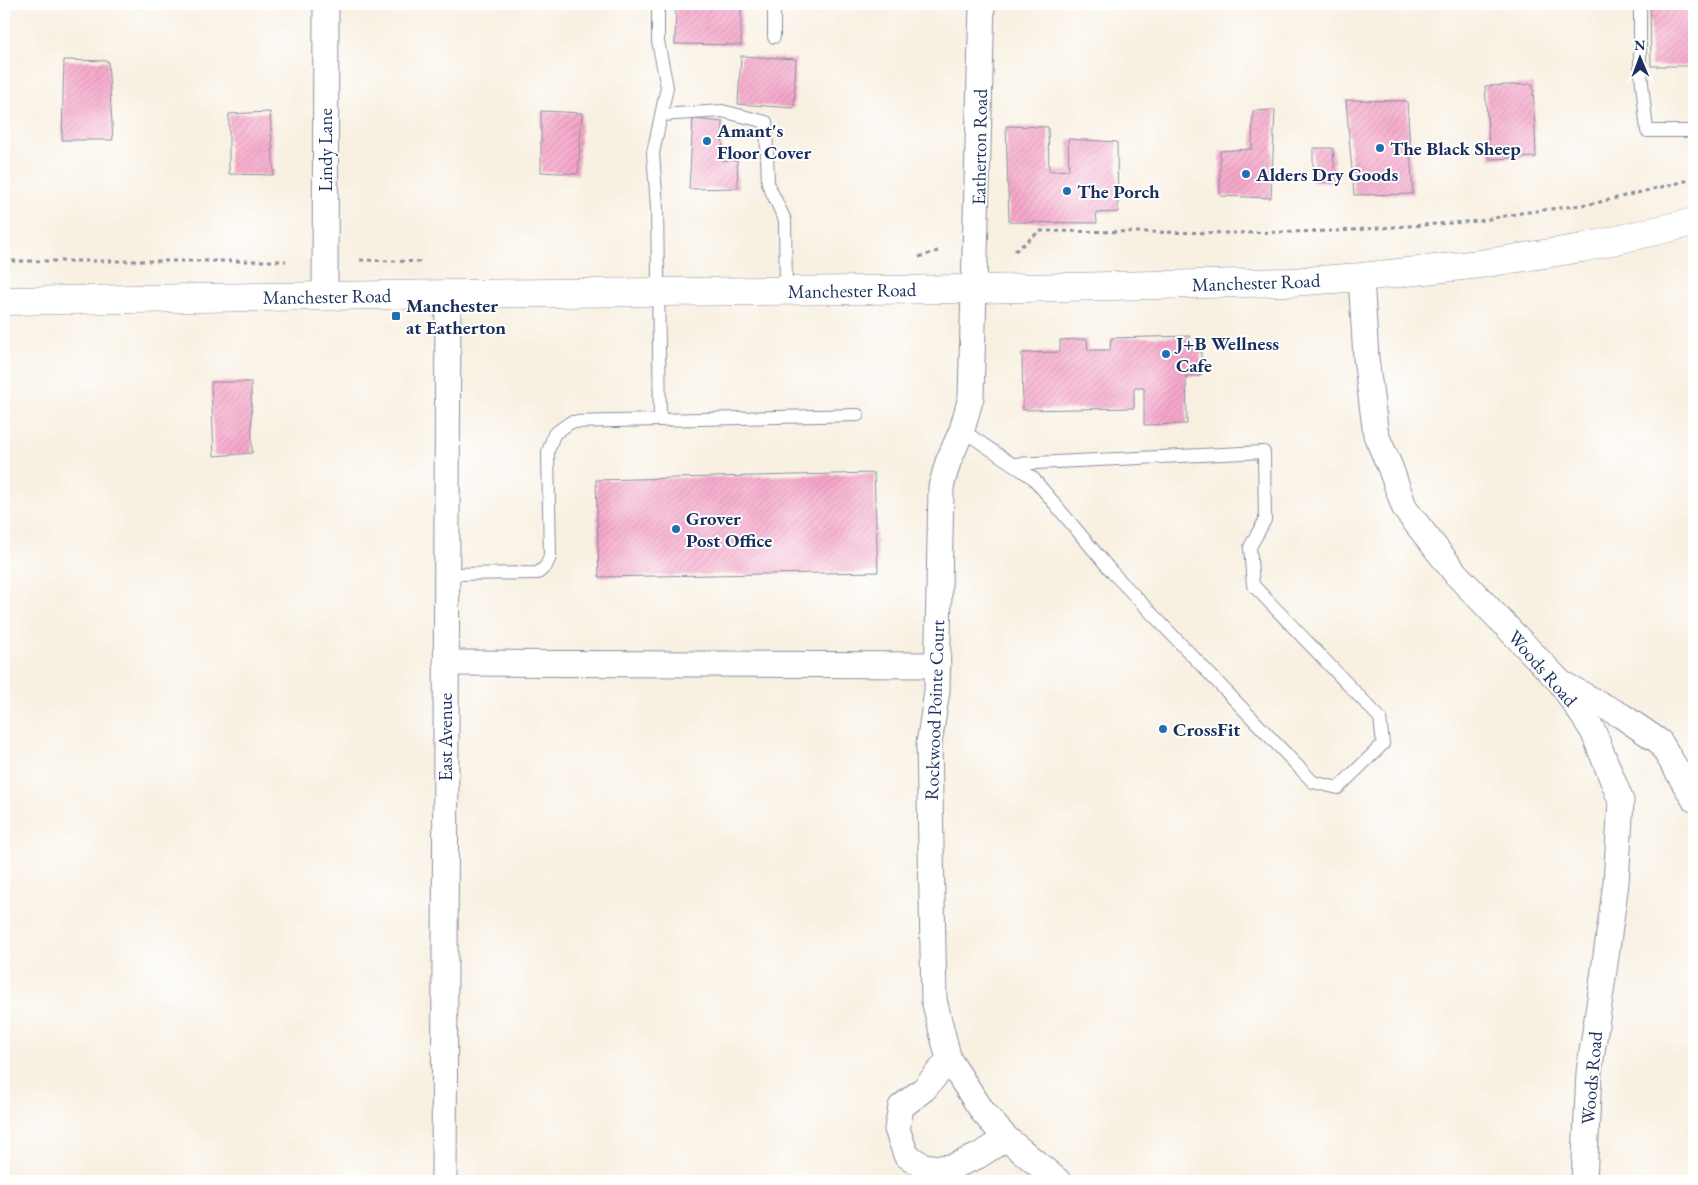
<svg xmlns="http://www.w3.org/2000/svg" width="1698" height="1185" font-family="'EB Garamond',serif">
<style>
.building{fill:url(#building-hatch)}
.lines{fill:none;stroke-linecap:round;stroke-linejoin:round}
.service-casing{stroke:#8a90a0;stroke-width:14}
.minor-casing{stroke:#8a90a0;stroke-width:27}
.tertiary-casing{stroke:#8a90a0;stroke-width:29}
.path{stroke:#8a90a0;stroke-width:3;stroke-dasharray:4 4;stroke-linecap:butt}
.service{stroke:#fff;stroke-width:12}
.minor{stroke:#fff;stroke-width:25}
.tertiary{stroke:#fff;stroke-width:28}
.poi-dot{fill:#1f6fb2;stroke:#fff;stroke-width:2}
.labels{text-anchor:middle;stroke-width:4;stroke-linejoin:round;paint-order:stroke}
.poi-label{font-size:19px;font-weight:bold;fill:#1b2f5e;stroke:#fff;text-anchor:start}
.street-label{font-size:19px;fill:#1b2f5e;stroke:#fff}
</style>
<defs>
<pattern id="building-hatch" width="6" height="6" patternUnits="userSpaceOnUse" patternTransform="scale(1.25)"><rect width="6" height="6" fill="#f6a7c9"/><path d="M-1 1l2-2M0 6l6-6M5 7l2-2" fill="none" stroke="#d290af"/></pattern>
</defs>
<rect width="100%" height="100%" fill="#fff"/>
<filter id="ink" filterUnits="userSpaceOnUse"><feTurbulence type="fractalNoise" baseFrequency=".02" numOctaves="2"/><feDisplacementMap in="SourceGraphic" scale="10" xChannelSelector="R" yChannelSelector="G"/><feConvolveMatrix kernelMatrix="1 2 1 2 8 2 1 2 1" color-interpolation-filters="sRGB"/></filter>
<filter id="wash" filterUnits="userSpaceOnUse"><feTurbulence type="fractalNoise" baseFrequency=".0096" numOctaves="4" result="noise"/><feDisplacementMap in="SourceGraphic" scale="20" xChannelSelector="R" yChannelSelector="G"/><feGaussianBlur stdDeviation="1.12" result="paint"/><feColorMatrix in="noise" values="0 0 0 0 0 0 0 0 0 0 0 0 0 0 0 0 0 1.4 0 .05"/><feComposite in="paint" operator="in"/></filter>
<g filter="url(#wash)">
<rect width="100%" height="100%" fill="#f8f0e1"/>
<g id="blocks">
<g class="building">
<polygon points="676,4 741,4 741,45 675,44"/>
<polygon points="1650,4 1694,4 1694,66 1651,66"/>
<polygon points="741,56 796,59 794,108 738,104"/>
<polygon points="64,60 108,61 113,140 62,140"/>
<polygon points="1533,84 1536,157 1490,159 1485,86"/>
<polygon points="1346,100 1407,101 1413,194 1354,195"/>
<polygon points="1275,110 1271,198 1220,196 1220,151 1252,149 1253,111"/>
<polygon points="541,111 582,113 578,174 541,172"/>
<polygon points="270,112 274,175 229,174 229,114"/>
<polygon points="693,119 723,122 722,161 737,160 738,188 689,189"/>
<polygon points="1006,126 1048,127 1049,171 1069,170 1068,139 1117,142 1118,212 1096,213 1097,223 1009,222"/>
<polygon points="1313,148 1333,148 1335,182 1313,183"/>
<polygon points="1190,336 1190,348 1201,348 1201,376 1186,376 1187,424 1144,425 1144,388 1134,388 1134,408 1023,410 1022,353 1060,352 1060,340 1087,339 1088,350 1110,350 1111,338"/>
<polygon points="211,382 251,382 252,453 214,456"/>
<polygon points="874,473 878,572 599,577 596,480"/>
</g>
</g>
</g>
<g filter="url(#ink)">
<use href="#blocks" fill-opacity="0" stroke="#8a90a0" stroke-width="1"/>
<g class="lines">
<g class="service-casing">
<g id="service">
<polyline points="658,4 658,41 667,87 653,153 657,207 660,420 858,415"/>
<polyline points="774,4 774,37"/>
<polyline points="1640,4 1640,64 1647,131 1694,131"/>
<polyline points="661,115 722,111 766,122 768,184 785,220 786,291"/>
<polyline points="962,430 1033,478 1112,572 1313,782 1338,788 1383,744 1380,718 1253,585 1250,547 1265,520 1264,452 1014,464"/>
<polyline points="446,574 538,573 546,566 550,557 548,452 554,434 571,422 660,420"/>
</g>
</g>
<g class="minor-casing">
<g id="minor">
<polyline points="982,4 971,397 962,430 948,462 941,487 937,691 929,744 934,1000 949,1060 983,1112 1006,1138 1058,1181"/>
<polyline points="1361,277 1366,358 1376,435 1390,467 1405,509 1456,574 1561,683 1593,731 1621,801 1616,883 1602,985 1589,1072 1584,1181"/>
<polyline points="325,296 326,4"/>
<polyline points="446,663 938,665"/>
<polyline points="1565,685 1622,716 1660,742 1694,799"/>
<polyline points="949,1060 924,1089 901,1107 897,1129 906,1155 923,1166 938,1168 952,1167 978,1156 1006,1138"/>
<polyline points="444,1181 448,294"/>
</g>
</g>
<g class="tertiary-casing">
<polyline id="tertiary" points="4,301 448,294 975,289 1291,282 1361,277 1480,264 1582,248 1694,222"/>
</g>
<g class="path">
<polyline points="1015,251 1040,231 1236,233 1337,231 1479,221 1521,213 1596,203 1694,179"/>
<polyline points="919,257 938,251"/>
<polyline points="360,260 424,262"/>
<polyline points="4,261 286,261"/>
</g>
<use href="#service" class="service"/>
<use href="#minor" class="minor"/>
<use href="#tertiary" class="tertiary"/>
</g>
</g>
<g class="poi-dot">
<circle cx="707" cy="141" r="5"/>
<circle cx="1380" cy="148" r="5"/>
<circle cx="1246" cy="174" r="5"/>
<circle cx="1067" cy="191" r="5"/>
<rect x="391" y="311" width="10" height="10" rx="2.5"/>
<circle cx="1166" cy="354" r="5"/>
<circle cx="676" cy="529" r="5"/>
<circle cx="1163" cy="729" r="5"/>
</g>
<g class="labels">
<g class="poi-label">
<text x="717" y="137">Amant's<tspan x="717" dy="22">Floor Cover</tspan></text>
<text x="1390" y="155">The Black Sheep</text>
<text x="1256" y="181">Alders Dry Goods</text>
<text x="1077" y="198">The Porch</text>
<text x="406" y="312">Manchester<tspan x="406" dy="22">at Eatherton</tspan></text>
<text x="1176" y="350">J+B Wellness<tspan x="1176" dy="22">Cafe</tspan></text>
<text x="686" y="525">Grover<tspan x="686" dy="22">Post Office</tspan></text>
<text x="1173" y="736">CrossFit</text>
</g>
<g class="street-label">
<text transform="translate(979 147) rotate(-89)" y="7">Eatherton Road</text>
<text transform="translate(325 150) rotate(-90)" y="7">Lindy Lane</text>
<text transform="translate(1256 282) rotate(-2)" y="7">Manchester Road</text>
<text transform="translate(852 290) rotate(-1)" y="7">Manchester Road</text>
<text transform="translate(327 296) rotate(-1)" y="7">Manchester Road</text>
<text transform="translate(1543 668) rotate(49)" y="7">Woods Road</text>
<text transform="translate(934 710) rotate(-88)" y="7">Rockwood Pointe Court</text>
<text transform="translate(445 737) rotate(-90)" y="7">East Avenue</text>
<text transform="translate(1591 1078) rotate(-85)" y="7">Woods Road</text>
</g>
</g>
<rect width="1698" height="1185" fill="none" stroke="#fff" stroke-width="20"/>
<g transform="translate(1640 58) rotate(359)" stroke="#ffffff" stroke-width="4" paint-order="stroke">
<path d="M0-4L9 19L0 12L-9 19Z" fill="#1b2f5e"/>
<text y="-8" font-size="14" font-weight="bold" text-anchor="middle" fill="#1b2f5e">N</text>
</g>
</svg>
